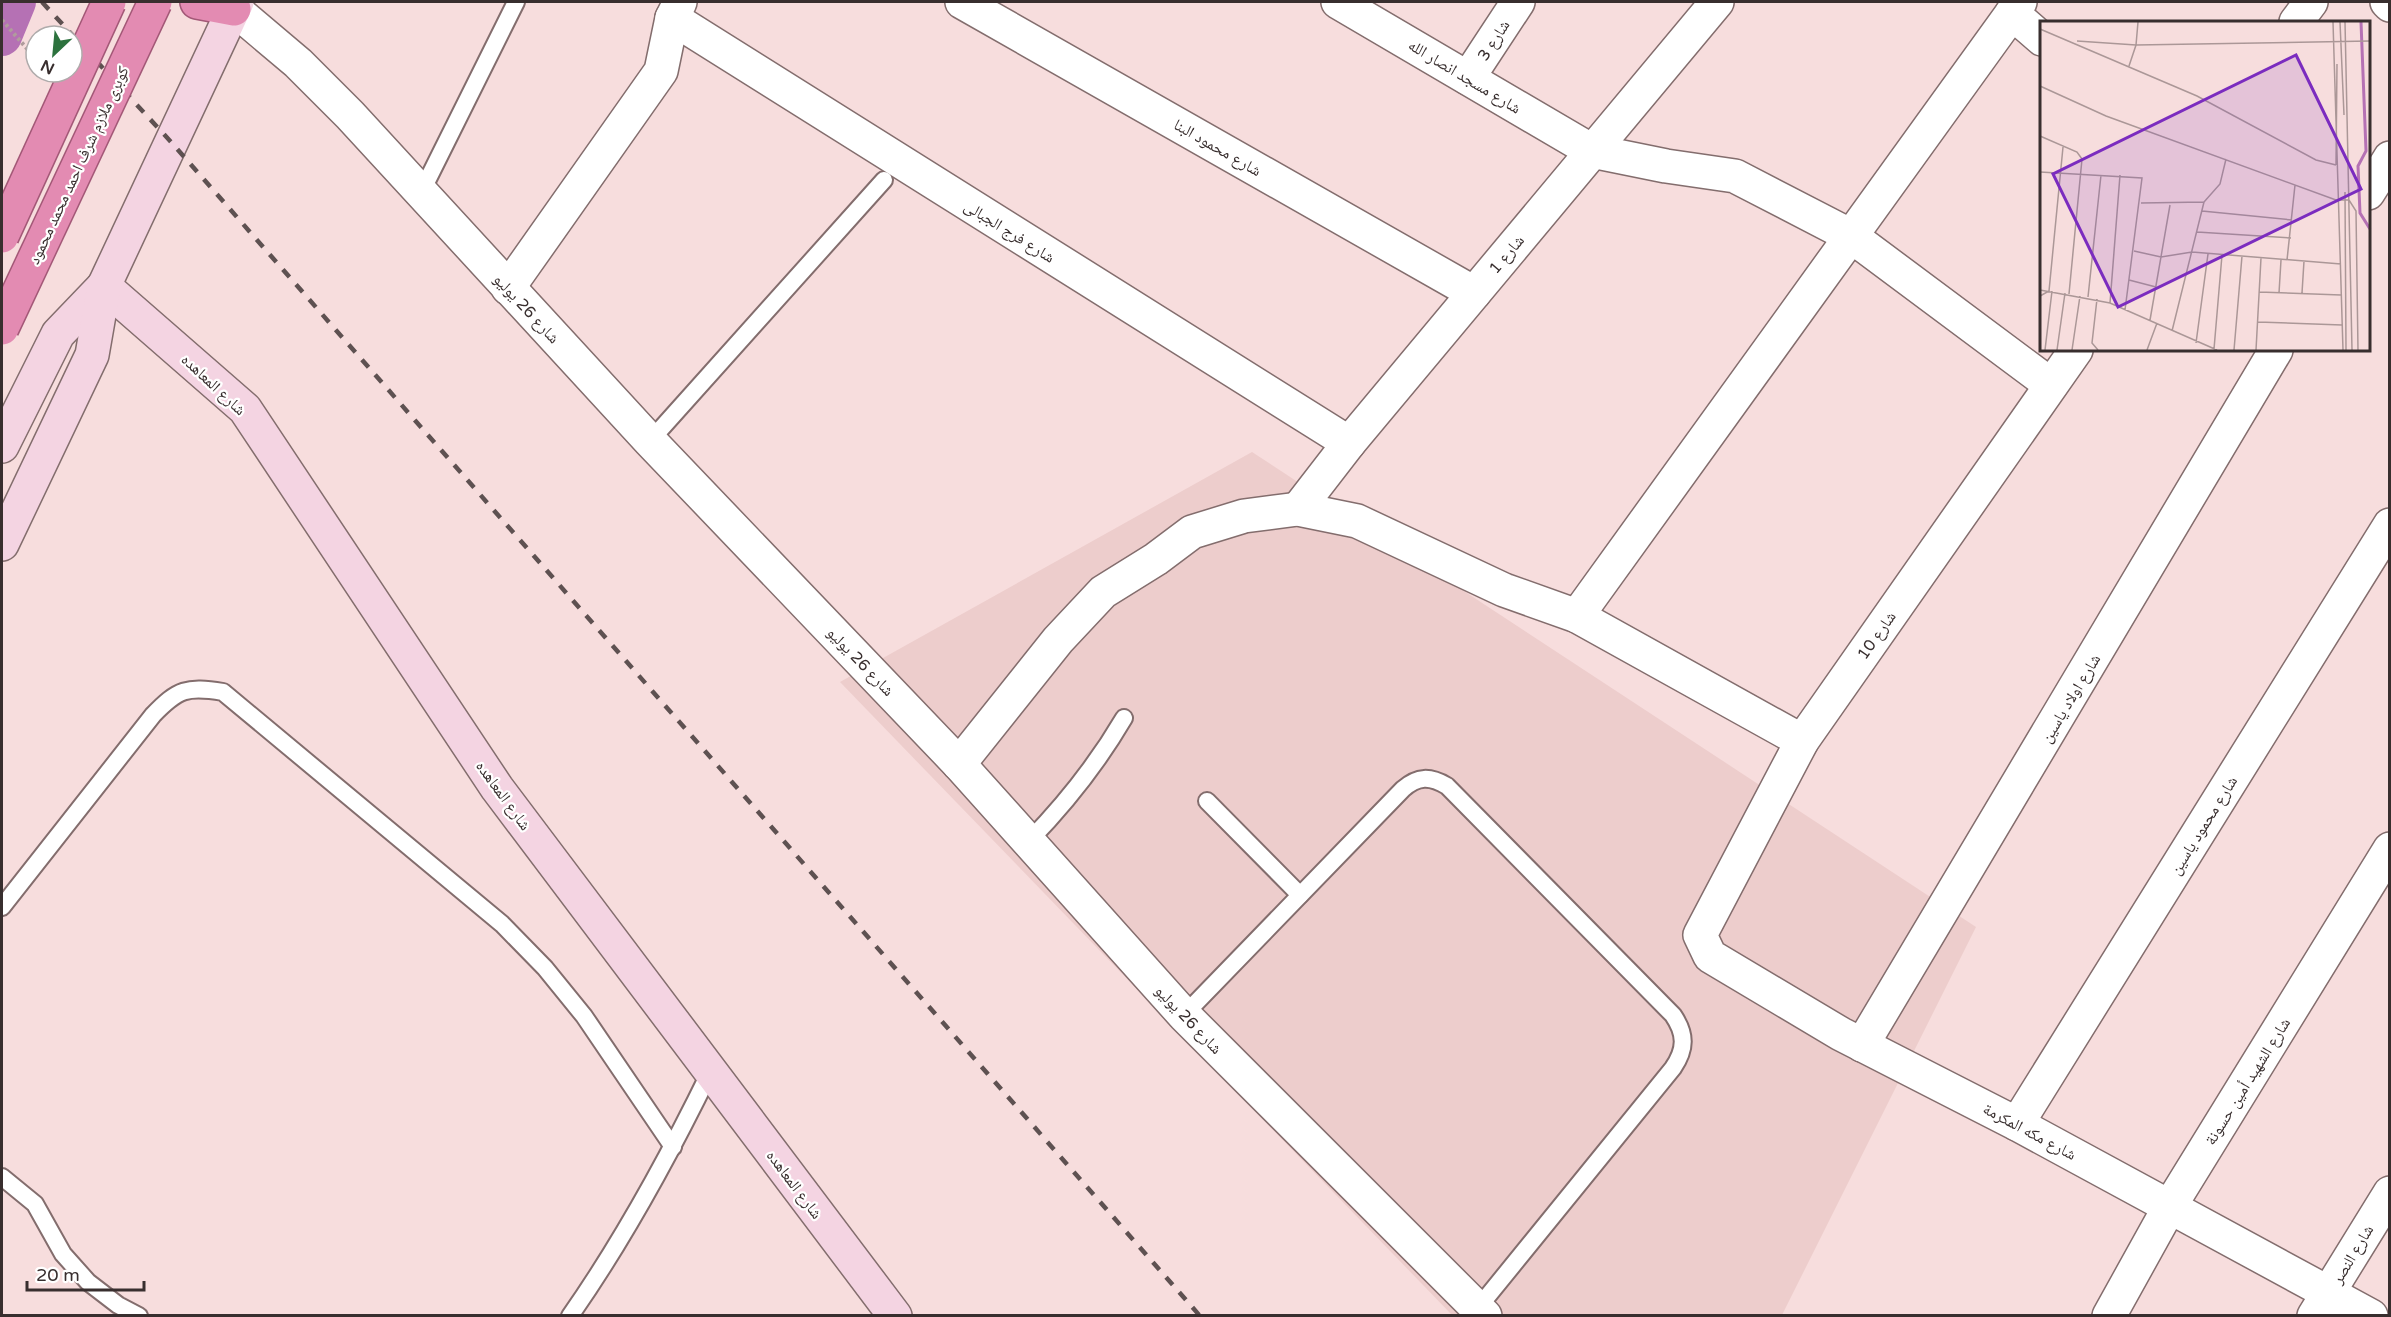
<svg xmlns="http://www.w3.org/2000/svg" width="2391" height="1317" font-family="'Varela Round','Noto Naskh Arabic',sans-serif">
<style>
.built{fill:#edcdcc}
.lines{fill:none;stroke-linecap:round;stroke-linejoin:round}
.canal{stroke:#b571b4;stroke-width:40}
.service-casing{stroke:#836d6d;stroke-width:20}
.minor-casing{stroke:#836d6d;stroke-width:36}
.secondary-casing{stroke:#836d6d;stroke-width:36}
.trunk-casing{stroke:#a35877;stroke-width:36}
.path{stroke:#b09c9c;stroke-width:4;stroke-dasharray:3 3;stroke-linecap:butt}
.service{stroke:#fff;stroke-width:16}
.minor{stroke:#fff;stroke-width:33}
.secondary{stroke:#f4d4e2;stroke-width:33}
.trunk{stroke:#e38bb2;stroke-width:33}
.rail{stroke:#5e5151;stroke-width:4.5;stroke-dasharray:10 10;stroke-linecap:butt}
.trunk-bridge-casing{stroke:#a35877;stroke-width:36;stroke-linecap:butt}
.trunk-bridge{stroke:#e38bb2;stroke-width:33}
.labels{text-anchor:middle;stroke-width:4.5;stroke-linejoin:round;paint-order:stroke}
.street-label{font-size:16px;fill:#382e2e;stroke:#fff}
.inset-river{fill:none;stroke:#b571b4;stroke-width:3}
.inset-road{fill:none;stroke:#ab9797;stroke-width:1.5}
.view{fill:#7b2cbf;fill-opacity:0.15;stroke:#7b2cbf;stroke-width:3}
.inset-edge{fill:none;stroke:#382e2e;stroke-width:3}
</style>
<rect width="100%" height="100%" fill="#f7dddd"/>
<polygon class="built" points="1252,452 1976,927 1782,1315 1452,1315 840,682"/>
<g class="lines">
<polyline class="canal" points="2,36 16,2"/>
<g class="service-casing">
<g id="service">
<polyline points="421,193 516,2"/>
<polyline points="650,441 884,180"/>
<polyline points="1207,801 1300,895"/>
<path d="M1029,841C1066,803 1097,764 1124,718"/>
<path d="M2,907L153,715C178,689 187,686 223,692L502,924L545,968L584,1016L673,1147"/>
<path d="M1184,1015L1403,789C1418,776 1430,776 1447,786L1673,1015C1686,1034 1686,1049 1673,1068L1478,1308"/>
<polyline points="2,1177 35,1204 63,1254 88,1282 118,1305 139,1316"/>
<path d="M570,1316C624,1239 669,1156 710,1072"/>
</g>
</g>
<g class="minor-casing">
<g id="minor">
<polyline points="962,2 1474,293"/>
<polyline points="1338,2 1592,151 1666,166 1735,176 1851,236 2051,385"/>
<polyline points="2387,2 2390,5"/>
<polyline points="234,9 298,63 350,115 650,441 959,764 1184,1015 1485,1316"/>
<polyline points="2012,13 2042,39"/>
<polyline points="672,18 1349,443"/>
<polyline points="2296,22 2311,2"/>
<polyline points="1468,78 1518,2"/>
<polyline points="2368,193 2390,158"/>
<polyline points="508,288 661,71 672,18 680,2"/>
<polyline points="2076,350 1802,741 1700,935 1710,956 1841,1034 2017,1124 2371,1316"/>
<polyline points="1298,509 1349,443 1717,2"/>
<polyline points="1577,616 2020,2"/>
<polyline points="959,764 1058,640 1103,592 1156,559 1192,532 1244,516 1298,509 1357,521 1504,590 1577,616 1802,741"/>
<polyline points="1862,1045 2276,350"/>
<polyline points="2017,1124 2390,525"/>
<polyline points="2109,1316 2170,1206 2390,849"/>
<polyline points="2314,1316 2390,1193"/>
</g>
</g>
<g class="secondary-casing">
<g id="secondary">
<polyline points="104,286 245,409 497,788 895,1316"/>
<polyline points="2,446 58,334 104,286"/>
<polyline points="2,544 92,355 104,286 237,2"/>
</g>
</g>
<g class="trunk-casing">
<polyline id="trunk" points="197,2 234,9"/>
</g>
<polyline class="path" points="2,20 36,59"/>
<use href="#service" class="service"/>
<use href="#minor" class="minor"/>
<use href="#secondary" class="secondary"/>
<use href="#trunk" class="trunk"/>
<polyline class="rail" points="42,2 172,143 1200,1316"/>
<g class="trunk-bridge-casing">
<g id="trunk-bridge">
<polyline points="2,236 109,2"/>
<polyline points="2,328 155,2"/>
</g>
</g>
<use href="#trunk-bridge" class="trunk-bridge"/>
</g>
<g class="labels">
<g class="street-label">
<text transform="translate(1493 40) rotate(-57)" y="6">شارع 3</text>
<text transform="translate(1465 76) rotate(31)" y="6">شارع مسجد انصار الله</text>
<text transform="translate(1218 147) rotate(30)" y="6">شارع محمود البنا</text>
<text transform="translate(78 165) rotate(-65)" y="6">كوبرى ملازم شرف احمد محمد محمود</text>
<text transform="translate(1010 231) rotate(32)" y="6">شارع فرج الجبالى</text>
<text transform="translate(1506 254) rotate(-50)" y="6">شارع 1</text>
<text transform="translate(527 308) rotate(47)" y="6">شارع 26 يوليو</text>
<text transform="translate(214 384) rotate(43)" y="6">شارع المعاهده</text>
<text transform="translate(1876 635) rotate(-55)" y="6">شارع 10</text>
<text transform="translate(861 661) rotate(46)" y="6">شارع 26 يوليو</text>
<text transform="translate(2070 698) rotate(-59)" y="6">شارع اولاد ياسين</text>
<text transform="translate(504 795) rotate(54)" y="6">شارع المعاهده</text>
<text transform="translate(2203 825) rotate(-58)" y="6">شارع محمود ياسين</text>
<text transform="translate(1189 1019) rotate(46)" y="6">شارع 26 يوليو</text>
<text transform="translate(2247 1081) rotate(-58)" y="6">شارع الشهيد أمين حسونة</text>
<text transform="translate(2030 1131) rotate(28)" y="6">شارع مكه المكرمة</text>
<text transform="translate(795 1184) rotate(53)" y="6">شارع المعاهده</text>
<text transform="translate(2352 1254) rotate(-59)" y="6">شارع النصر</text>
</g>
</g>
<g transform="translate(2040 21)">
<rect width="330" height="330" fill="#f7dddd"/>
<path class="inset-river" d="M321,1L326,130L318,145L320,192L330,208"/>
<path class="inset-road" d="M293,1L303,329M300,1L304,94M305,1L312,329M0,8L157,75L276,139L296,144M37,20L96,24L330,20M89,45L96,24L98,1M0,65L66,95L296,179M0,115L37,131L42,138L29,273M296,144L297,43M0,151L102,157L85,289M305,171L306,329M296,179H309L316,190L318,329M101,182L164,181L180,163L186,138M162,190L252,199M157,211L251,217M94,230L121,236L152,231L301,243M247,239L255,164M89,259L116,266M0,269L70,282L177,329M219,271L301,274M239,272L241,239M262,272L264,240M0,275L9,270L23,126M48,276L61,154M57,278L52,322L58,329M70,282L80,154M110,299L130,184M218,301L302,304M132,310L164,181M156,322L168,233M174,328L182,234M5,329L12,270M17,329L25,272M32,329L40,275M107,329L117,302M194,329L202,235M216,329L221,237"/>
<path class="view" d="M256,34L321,168L78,286L13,153Z"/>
<rect width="330" height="330" class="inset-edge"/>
</g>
<rect width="2391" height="1317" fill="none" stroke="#382e2e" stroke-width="6"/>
<g transform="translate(54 54) rotate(206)"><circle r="28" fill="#ffffff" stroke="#afabab" stroke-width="1.5"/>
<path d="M0-4.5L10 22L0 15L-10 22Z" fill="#2c723e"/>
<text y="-9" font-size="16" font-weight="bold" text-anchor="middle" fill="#382e2e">N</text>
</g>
<path d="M27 1281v9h117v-9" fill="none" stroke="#382e2e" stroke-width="3"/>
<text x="36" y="1281" font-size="18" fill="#382e2e" stroke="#ffffff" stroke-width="4.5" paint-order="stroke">20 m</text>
</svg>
